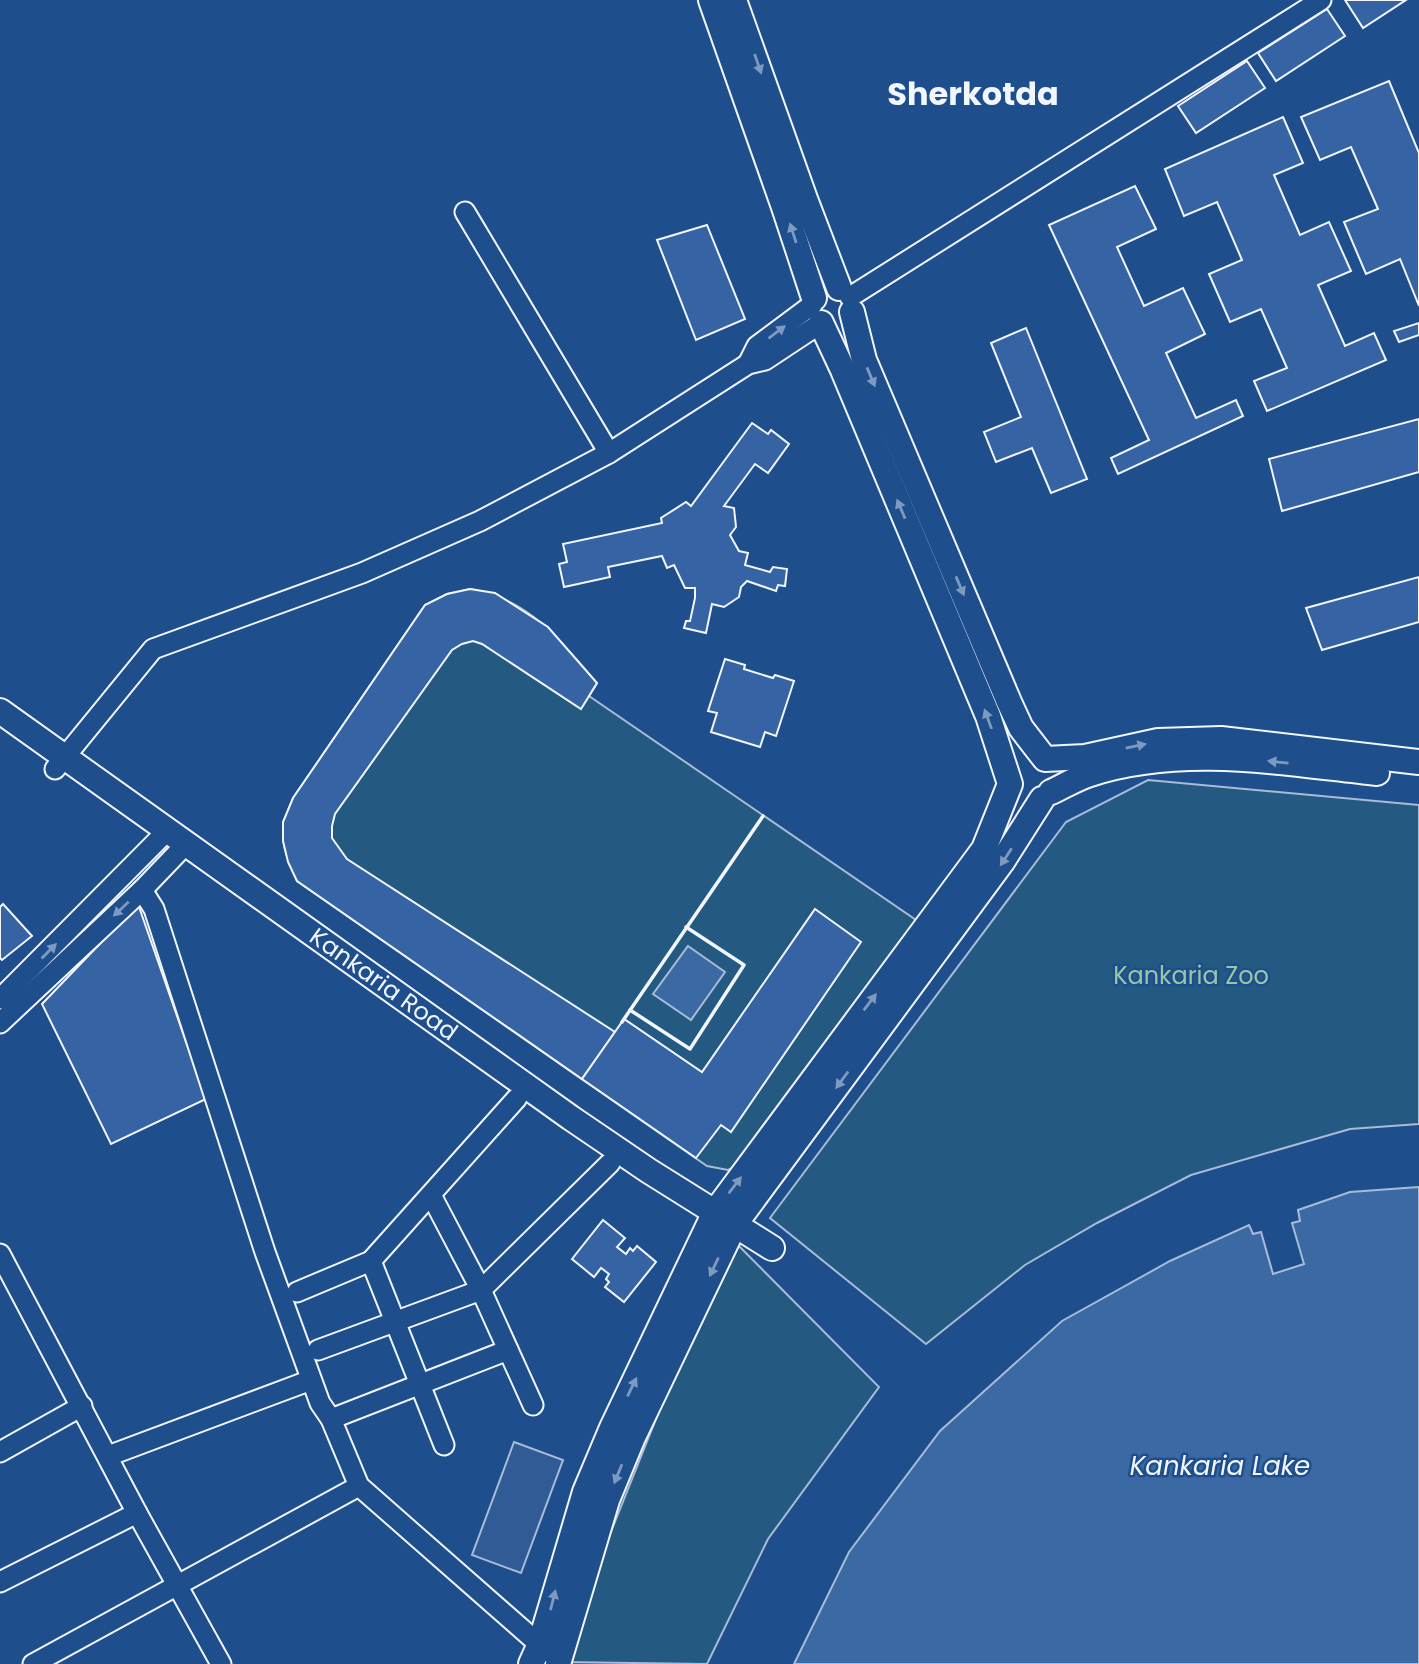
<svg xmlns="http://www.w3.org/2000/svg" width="1419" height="1664" font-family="Poppins,sans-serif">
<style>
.green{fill:#245a82;stroke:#a8bbd7;stroke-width:2}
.parking{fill:#305b95;stroke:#a8bbd7;stroke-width:2}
.water{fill:#3b69a3;stroke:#a8bbd7;stroke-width:2}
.building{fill:#3563a3;stroke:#f2f6ff;stroke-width:2}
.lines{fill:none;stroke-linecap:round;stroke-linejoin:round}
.minor-casing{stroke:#f2f6ff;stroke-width:23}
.major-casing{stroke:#f2f6ff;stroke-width:28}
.minor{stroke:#1f4e8c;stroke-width:19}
.major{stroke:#1f4e8c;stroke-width:24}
.wall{stroke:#f2f6ff;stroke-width:3.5}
.oneway{fill:#7e9ac0}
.labels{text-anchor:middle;stroke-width:5;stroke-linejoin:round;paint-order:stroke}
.park-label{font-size:24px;fill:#97c8a6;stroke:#1f4e8c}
.street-label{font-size:24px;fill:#f2f6ff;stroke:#1f4e8c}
.water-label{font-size:26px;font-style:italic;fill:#f2f6ff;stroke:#1f4e8c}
.district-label{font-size:32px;font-weight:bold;fill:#f2f6ff;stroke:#1f4e8c}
</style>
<rect width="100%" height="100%" fill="#1f4e8c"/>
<g class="green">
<path d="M470,589C530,599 559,640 597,683L589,696L916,920L739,1165L728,1170L707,1166L297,881C281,847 278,833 293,798L425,605L447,594Z"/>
<polygon points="1148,780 1419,805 1419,1124 1350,1129 1191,1175 1097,1223 1025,1265 926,1344 770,1218 1066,822"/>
<polygon points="729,1236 879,1387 768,1539 707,1664 559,1662"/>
</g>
<polygon class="parking" points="514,1442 563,1460 521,1573 472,1555"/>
<g class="water">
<polygon points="688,946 725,972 691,1020 653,994"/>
<polygon points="1419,1187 1419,1664 794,1664 849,1552 940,1431 1062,1321 1170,1261 1249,1225 1253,1234 1261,1232 1273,1274 1304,1264 1292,1223 1300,1221 1298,1210 1350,1192"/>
</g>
<g class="building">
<polygon points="1345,0 1406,0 1363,28"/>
<polygon points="1327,9 1345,36 1276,81 1258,53"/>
<polygon points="1247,61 1265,88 1196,133 1178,106"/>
<polygon points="1389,81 1419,153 1419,306 1400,259 1366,274 1344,222 1378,209 1351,147 1320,160 1301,117"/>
<polygon points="1283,117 1303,163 1274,175 1300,235 1329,222 1351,271 1318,285 1345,346 1374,333 1386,360 1267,411 1254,381 1287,368 1261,309 1230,322 1209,274 1242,260 1217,202 1184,216 1165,169"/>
<polygon points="1135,186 1156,229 1117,247 1144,306 1183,288 1205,334 1166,353 1196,418 1236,400 1243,416 1118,474 1111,458 1149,440 1049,225"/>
<polygon points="707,225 745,319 696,340 657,240"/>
<polygon points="1419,323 1419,335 1399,342 1394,331"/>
<polygon points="1026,328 1087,479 1051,493 1032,448 996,462 984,432 1021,417 991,343"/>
<polygon points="1419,419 1419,472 1282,511 1269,459"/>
<polygon points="752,423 768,434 771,430 789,444 768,473 755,464 724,506 734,508 736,527 730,535 739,551 748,553 745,565 770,572 773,567 787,569 785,586 778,585 776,591 747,581 741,587 739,597 724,607 712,604 706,633 684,628 686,621 690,621 695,598 695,588 685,588 674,565 667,568 662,556 608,567 610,577 564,587 559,564 567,562 563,544 662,523 661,518 686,502 691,506"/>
<polygon points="1419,577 1419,622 1322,650 1306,608"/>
<polygon points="470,589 495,593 548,627 597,683 581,709 482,644 473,641 462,644 452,650 335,814 332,826 332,838 347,859 615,1032 582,1079 297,881 288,862 283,841 283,822 293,798 425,605 447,594"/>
<polygon points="725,659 745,665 744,669 773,678 775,675 794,681 776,736 765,732 760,747 711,732 717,713 708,711"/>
<polygon points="3,904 32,936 2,960 0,958 0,907"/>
<polygon points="138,904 206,1099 111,1144 42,1004"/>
<polygon points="815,909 861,942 731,1132 721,1125 696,1158 582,1079 624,1019 702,1072"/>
<polygon points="603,1220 625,1238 617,1247 626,1254 630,1248 633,1251 637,1246 656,1262 624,1302 605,1287 609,1282 606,1279 609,1274 601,1268 594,1277 572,1259"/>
</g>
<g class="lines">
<g class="minor-casing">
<g id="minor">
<polyline points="465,212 609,453"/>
<polyline points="850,297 1321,0"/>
<polyline points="748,364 757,346 812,305"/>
<polyline points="55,769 153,649 362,573 480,521 609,453 748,364 765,360 821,323"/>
<polyline points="142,890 154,909 265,1252 320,1403 331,1419 359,1486 548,1652"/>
<polyline points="0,999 168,830"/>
<polyline points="0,1023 142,890 187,843"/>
<polyline points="431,1195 481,1290 533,1405"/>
<polyline points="0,1254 137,1513 221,1664"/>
<polyline points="371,1261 444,1445"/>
<polyline points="297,1292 371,1261 517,1098"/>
<polyline points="318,1350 481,1290 610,1163"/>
<polyline points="331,1419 508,1350"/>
<polyline points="0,1452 82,1406"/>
<polyline points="108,1456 311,1380"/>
<polyline points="0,1582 137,1513"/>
<polyline points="33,1664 359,1486"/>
</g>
</g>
<g class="major-casing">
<g id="major">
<polyline points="711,0 784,207 814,298"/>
<polyline points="734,0 805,199 839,288"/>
<polyline points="852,312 864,360 1009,702 1021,728 1045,759 1085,757 1158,741 1221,739 1419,762"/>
<path id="s1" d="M0,711L571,1118L649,1171L772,1248"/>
<path d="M1051,792C1064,786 1077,778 1090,774C1184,744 1281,763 1377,773"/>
<polyline points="531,1664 540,1644 585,1492 612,1428 715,1212 984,849 1010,784 988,716 843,370 821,323"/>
<polyline points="558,1664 607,1500 633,1437 735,1224 1002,862 1042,799"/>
</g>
</g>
<use href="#minor" class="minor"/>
<use href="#major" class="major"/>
<g class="wall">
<polyline points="630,1010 690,1049 744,965 686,927"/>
<polyline points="622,1022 763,816"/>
</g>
</g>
<defs><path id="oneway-solid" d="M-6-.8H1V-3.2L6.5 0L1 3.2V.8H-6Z" transform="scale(1.75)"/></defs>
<g class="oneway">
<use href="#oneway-solid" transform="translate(758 64) rotate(71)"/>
<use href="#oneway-solid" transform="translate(793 233) rotate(-108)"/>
<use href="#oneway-solid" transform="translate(777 332) rotate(-37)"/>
<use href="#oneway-solid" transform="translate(871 377) rotate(67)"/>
<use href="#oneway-solid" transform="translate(901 509) rotate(-113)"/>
<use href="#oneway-solid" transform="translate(960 586) rotate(67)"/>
<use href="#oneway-solid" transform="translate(988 719) rotate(-110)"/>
<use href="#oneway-solid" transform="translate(1136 746) rotate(-12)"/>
<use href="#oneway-solid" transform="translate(1278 762) rotate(-174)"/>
<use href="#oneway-solid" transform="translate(1006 857) rotate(123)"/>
<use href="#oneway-solid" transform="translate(121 909) rotate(137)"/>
<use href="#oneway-solid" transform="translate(49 951) rotate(-45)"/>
<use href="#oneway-solid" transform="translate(870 1002) rotate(-53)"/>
<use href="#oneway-solid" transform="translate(842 1080) rotate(126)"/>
<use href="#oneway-solid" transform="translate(735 1185) rotate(-53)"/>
<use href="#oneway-solid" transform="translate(714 1267) rotate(115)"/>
<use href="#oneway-solid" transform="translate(632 1387) rotate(-64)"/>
<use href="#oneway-solid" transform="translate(618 1474) rotate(112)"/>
<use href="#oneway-solid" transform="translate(553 1600) rotate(-76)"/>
</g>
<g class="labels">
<g class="park-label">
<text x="1191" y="984">Kankaria Zoo</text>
</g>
<g class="street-label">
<text dy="8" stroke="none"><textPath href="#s1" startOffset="471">Kankaria Road</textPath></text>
</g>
<g class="water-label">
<text x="1220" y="1475">Kankaria Lake</text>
</g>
<g class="district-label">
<text x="973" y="105">Sherkotda</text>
</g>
</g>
</svg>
